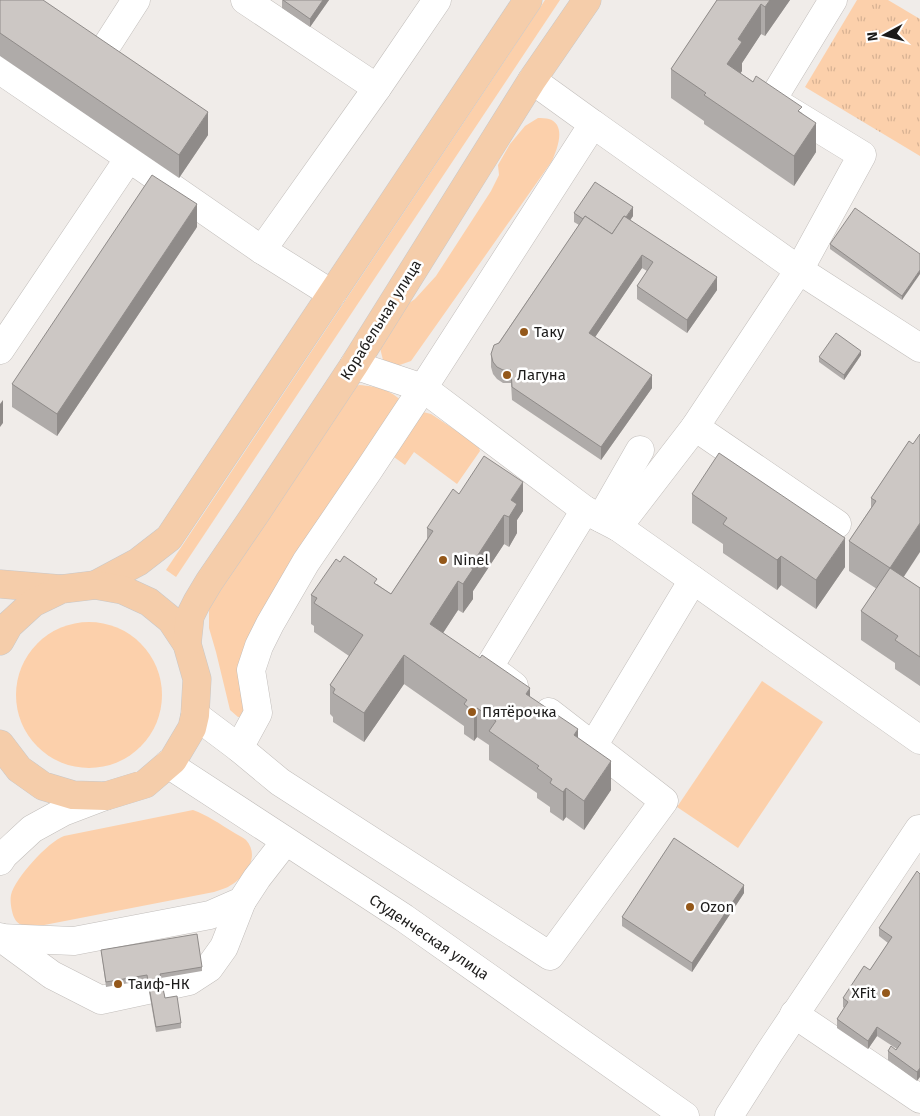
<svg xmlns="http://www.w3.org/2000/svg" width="920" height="1116" font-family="'Fira Sans',sans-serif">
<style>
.green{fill:#fcd0ab}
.park{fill:url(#park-tufts)}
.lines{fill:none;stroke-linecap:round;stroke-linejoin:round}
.minor-casing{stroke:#c2bebb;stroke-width:29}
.major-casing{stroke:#c9c8c8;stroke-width:29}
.minor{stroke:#fff;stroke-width:28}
.major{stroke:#f5cdaa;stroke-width:28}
.wall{fill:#afaba9}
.shaded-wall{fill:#8f8b89}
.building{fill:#ccc7c4;stroke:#8f8b89}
.poi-dot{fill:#94581a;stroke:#fff;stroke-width:2}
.labels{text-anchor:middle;stroke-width:5;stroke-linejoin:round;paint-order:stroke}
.street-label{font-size:15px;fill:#1c1b1a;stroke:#fff}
.poi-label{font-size:15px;fill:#1c1b1a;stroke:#fff;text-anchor:start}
</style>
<defs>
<pattern id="park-tufts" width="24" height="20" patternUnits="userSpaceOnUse" patternTransform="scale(1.25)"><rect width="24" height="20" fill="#fcd0ab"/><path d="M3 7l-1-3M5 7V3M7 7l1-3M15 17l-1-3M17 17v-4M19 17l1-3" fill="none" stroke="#d7b293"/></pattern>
</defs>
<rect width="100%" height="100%" fill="#f0ece9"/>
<g class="green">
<polygon points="545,0 560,0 176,577 166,570"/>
<path d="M538,118C541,118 546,118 549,119C567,125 557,149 552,161L411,361L394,367L384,364L380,348L399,310L415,299L436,276L491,191L499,175L498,165L510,144L525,126Z"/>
<path d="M359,385C378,387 386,388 401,400L289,579L247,716L238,717L230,710L224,685L216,652L209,628V604L343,394Z"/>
<polygon points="423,412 431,414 478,445 480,451 457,484 414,452 405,465 394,457 394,448"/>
<circle cx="89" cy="695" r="73"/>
<polygon points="762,681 823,722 738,848 677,807"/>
<path d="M193,810C207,815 220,824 233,832C237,835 243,837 246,840C261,857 245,878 228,887C224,889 219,890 214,892L34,927C22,926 15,925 12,911C11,907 10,900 11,895C15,878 48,842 64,836Z"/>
</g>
<polygon class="park" points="857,0 888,0 920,19 920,156 805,87"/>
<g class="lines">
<g class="minor-casing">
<g id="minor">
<polyline points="245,0 377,88"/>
<polyline points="109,42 136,0"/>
<polyline points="0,70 129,158"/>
<polyline points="593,124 799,270 920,348"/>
<polyline points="262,250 377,88 437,0"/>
<polyline points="0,350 129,158 262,250 332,294"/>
<polyline points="354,365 423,388 585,510 618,527 695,427 799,270 862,155 772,100 833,0"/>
<polyline points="695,427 837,524"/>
<polyline points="601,518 640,450"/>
<polyline points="618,527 920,740"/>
<polyline points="514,686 489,667 585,510"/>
<polyline points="195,715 239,748 258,713 251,670 259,646 270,624 306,562 368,471 423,388 593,124 532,80"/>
<polyline points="593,746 693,580"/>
<polyline points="239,748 280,782 550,956 664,801 549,712"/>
<polyline points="168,764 404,918 685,1116"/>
<polyline points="0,861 4,855 32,829 63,812 105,796"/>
<polyline points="0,937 52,975 101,1000 189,981 209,968 224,947 242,901"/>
<polyline points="0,938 74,941 210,915 242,901 257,878 285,842"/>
<polyline points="794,1014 920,1099"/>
<polyline points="729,1116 769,1053 919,829 920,829"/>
</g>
</g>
<g class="major-casing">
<g id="major">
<polyline points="0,584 61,589"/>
<polyline points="95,585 138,562 169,538 528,0"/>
<polyline points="0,641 9,625 33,603 62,589 95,585 123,590 149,602 171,620 187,644 197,679 195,715 192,728 173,760 145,784 106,796 73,795 43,786 19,769 0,744"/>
<polyline points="187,644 190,616 197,602 209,582 256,513 354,365 532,80 587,0"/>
</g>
</g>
<use href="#minor" class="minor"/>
<use href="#major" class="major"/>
</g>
<g class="wall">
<polygon points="0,0 208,135 179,178 0,56"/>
<polygon points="282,0 329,0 310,27 282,8"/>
<polygon points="717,0 790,0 765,36 761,34 742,63 742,71 740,73 802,113 816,152 794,186 704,124 704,121 671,98 671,69"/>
<polygon points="574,213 633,216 630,220 717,290 687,333 637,299 637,286 647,271 642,268 595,337 652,388 601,460 512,400 511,383 503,383 497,379 493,374 491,367 491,354 579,225 574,222"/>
<polygon points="197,227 57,436 12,407 12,384"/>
<polygon points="830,244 920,254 902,300 830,249"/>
<polygon points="861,355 844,380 819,362 819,357"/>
<polygon points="909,441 903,577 920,588 920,686 895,669 895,663 861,640 861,611 877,589 849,571 849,541 871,508 871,498"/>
<polygon points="459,494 523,511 517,520 517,533 509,547 504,544 473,591 473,599 463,613 458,610 443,633 530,697 578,738 611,790 584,830 566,817 563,821 550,812 550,807 537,798 537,793 489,760 489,745 477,737 474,741 464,734 464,726 404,684 364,742 333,722 333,717 330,714 330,685 349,656 314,632 314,626 311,624 311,595 377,584 391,594 427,539 427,528"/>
<polygon points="692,494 845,567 816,609 781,585 777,590 723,553 723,544 692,523"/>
<polygon points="920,874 917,1081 888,1060 888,1051 896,1050 897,1049 877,1036 868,1049 837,1028 837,1019 844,1008 843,1007 843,998 870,970 888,943 879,936 879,928"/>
<polygon points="744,893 692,972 622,926 622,917"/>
<polygon points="101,950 202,967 202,971 161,978 165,998 181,1023 181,1028 156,1032 147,980 106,987"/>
</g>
<g class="shaded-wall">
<polygon points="323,0 329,0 310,27 310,19"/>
<polygon points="770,0 790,0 765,36 765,7"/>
<polygon points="761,4 761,34 742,63 742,71 727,93 727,64 738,39"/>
<polygon points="208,112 208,135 179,178 179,155"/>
<polygon points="816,123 816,152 794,186 794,156"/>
<polygon points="197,204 197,227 57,436 57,414"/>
<polygon points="633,207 633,216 612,247 612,238"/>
<polygon points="642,255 642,268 589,346 589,333"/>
<polygon points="920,270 920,274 902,300 902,296"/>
<polygon points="717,277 717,290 687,333 687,320"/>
<polygon points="861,351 861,355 844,380 844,375"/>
<polygon points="652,375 652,388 601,460 601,447"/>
<polygon points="3,400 3,423 0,427 0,404"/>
<polygon points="523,482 523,511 517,520 517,533 509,547 509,517 511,500"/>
<polygon points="504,515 504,544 473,591 473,599 463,613 463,584 470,567"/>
<polygon points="920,523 920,552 890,598 890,568"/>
<polygon points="845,538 845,567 816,609 816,580"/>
<polygon points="781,556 781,585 777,590 777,560"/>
<polygon points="458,581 458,610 430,653 430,624"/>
<polygon points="404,655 404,684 364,742 364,713"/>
<polygon points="530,688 530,717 526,694"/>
<polygon points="477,708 477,737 474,741 474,712"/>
<polygon points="578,729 578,758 574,735"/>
<polygon points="611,761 611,790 584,830 584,801"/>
<polygon points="566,788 566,817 563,821 563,792"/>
<polygon points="744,885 744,893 692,972 692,963"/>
<polygon points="877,1027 877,1036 868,1049 868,1041"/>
<polygon points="920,1068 920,1077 917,1081 917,1072"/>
</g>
<g class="building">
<polygon points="0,0 43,0 208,112 179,155 0,33"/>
<polygon points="283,0 323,0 310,19"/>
<polygon points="717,0 770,0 765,7 761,4 738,39 742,42 727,64 753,82 756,76 802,107 798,111 816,123 794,156 704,95 706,93 671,69"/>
<polygon points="152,175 197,204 57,414 12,384"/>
<polygon points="595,182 633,207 626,217 624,216 612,234 585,216 583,219 574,213"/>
<polygon points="855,208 920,254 920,270 902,296 830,244"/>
<polygon points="585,216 612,234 624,216 717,277 687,320 637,286 653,262 642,255 589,333 652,375 601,447 512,387 511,370 503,370 497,367 493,362 491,354 494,345 499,343"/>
<polygon points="836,333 861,351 844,375 819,357"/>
<polygon points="920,434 920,523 890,568 920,588 920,657 895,640 898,636 861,611 890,568 849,541 876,501 871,498 909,441 913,444"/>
<polygon points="719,453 845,538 816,580 781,556 777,560 723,524 727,518 692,494"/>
<polygon points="484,456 523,482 511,500 517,504 509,517 504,515 470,567 473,569 463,584 458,581 430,624 480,658 482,655 530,688 526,694 578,729 574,735 611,761 584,801 566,788 563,792 550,783 552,779 537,768 539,766 489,731 496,721 477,708 474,712 464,704 467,700 404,655 364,713 333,693 335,689 330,685 363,635 314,603 317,598 311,595 336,559 340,562 344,556 377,579 374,583 391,594 433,531 427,528 453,489 459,494"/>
<polygon points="674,838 744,885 692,963 622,917"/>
<polygon points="917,871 920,874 920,1068 917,1072 888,1051 891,1046 896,1050 901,1043 877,1027 868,1041 837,1019 848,1002 843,998 864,966 870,970 892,937 879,928"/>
<polygon points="197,934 202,967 160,974 165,998 177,996 181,1023 156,1027 147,975 106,982 101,950"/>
</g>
<g class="poi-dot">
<circle cx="524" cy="332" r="5"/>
<circle cx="507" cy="375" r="5"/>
<circle cx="443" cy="560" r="5"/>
<circle cx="472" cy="712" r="5"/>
<circle cx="690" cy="907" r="5"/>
<circle cx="118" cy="984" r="5"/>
<circle cx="886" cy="993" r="5"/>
</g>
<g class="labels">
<g class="street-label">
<text transform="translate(381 320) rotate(-58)" y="5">Корабельная улица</text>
<text transform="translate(429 937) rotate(34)" y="5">Студенческая улица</text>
</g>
<g class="poi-label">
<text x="534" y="337">Таку</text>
<text x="517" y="380">Лагуна</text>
<text x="453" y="565">Ninel</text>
<text x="482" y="717">Пятёрочка</text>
<text x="700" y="912">Ozon</text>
<text x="128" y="989">Таиф-НК</text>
<text x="876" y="998" text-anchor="end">XFit</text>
</g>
</g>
<g transform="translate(885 35) rotate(263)" stroke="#ffffff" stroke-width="4" paint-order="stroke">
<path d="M0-4L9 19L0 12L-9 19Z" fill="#1c1b1a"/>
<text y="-8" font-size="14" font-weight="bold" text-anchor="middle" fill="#1c1b1a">N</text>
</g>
</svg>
